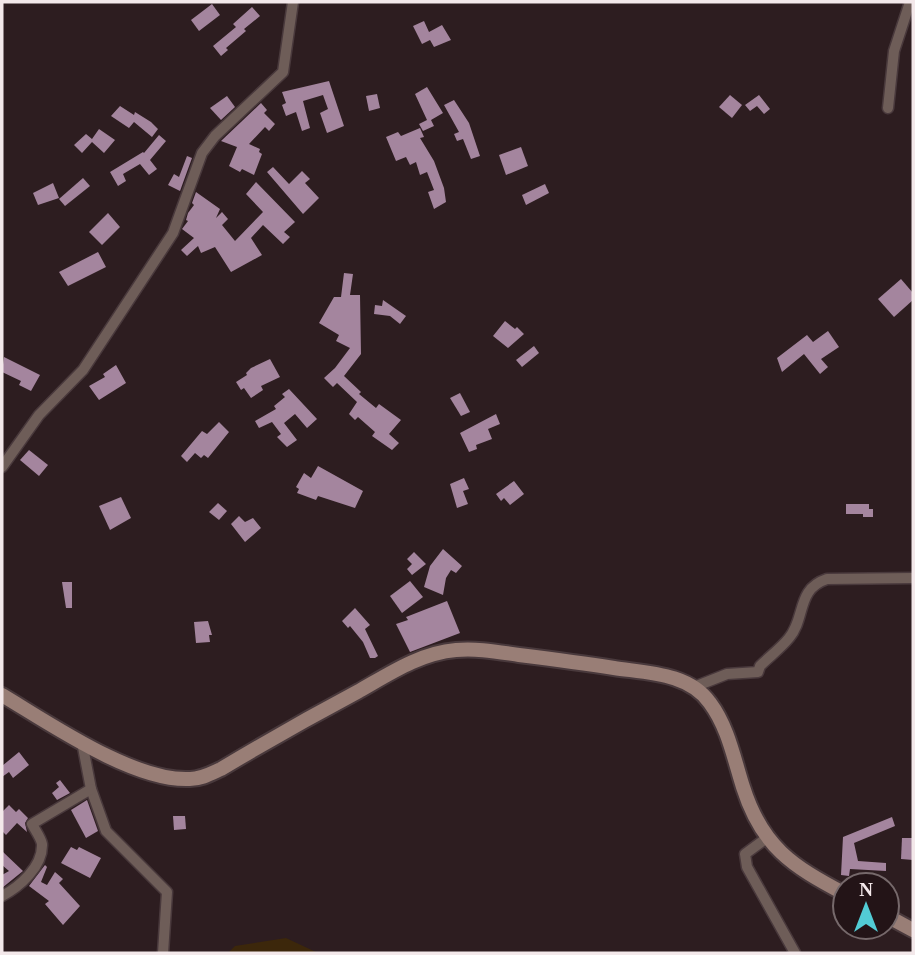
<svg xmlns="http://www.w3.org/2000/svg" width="915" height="955" font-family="'Times New Roman',serif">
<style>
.green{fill:#3c270b}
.building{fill:#a4859e}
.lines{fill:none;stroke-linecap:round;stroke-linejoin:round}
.street-casing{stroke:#49393c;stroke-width:13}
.secondary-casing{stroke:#49393c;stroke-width:18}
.street{stroke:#6e5d58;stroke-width:10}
.secondary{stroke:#997e76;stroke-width:14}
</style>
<rect width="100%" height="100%" fill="#2d1d20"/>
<polygon class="green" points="286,938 318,953 228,953 235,946"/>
<g class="building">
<polygon points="212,4 220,15 199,31 191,20"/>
<polygon points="252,7 260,16 244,29 246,31 226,48 228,50 221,56 213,46 236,27 233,24"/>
<polygon points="424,21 429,32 442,25 451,40 434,47 430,40 422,44 413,26"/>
<polygon points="329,81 344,126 327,133 320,113 328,109 323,95 303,101 310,128 302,131 296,112 286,116 282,105 286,103 282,92"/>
<polygon points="427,87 443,113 431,120 434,126 423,131 419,124 427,120 415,94"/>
<polygon points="377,94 380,108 369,111 366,96"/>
<polygon points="730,95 742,105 732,118 719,107"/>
<polygon points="759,95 770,109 764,114 757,106 750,111 745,105"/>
<polygon points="227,96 235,107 221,120 210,108"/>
<polygon points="454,100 469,123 480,156 471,159 463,139 457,141 454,134 459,132 444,105"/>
<polygon points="261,103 267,110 264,113 275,124 269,131 265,127 249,144 260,149 259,152 262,154 254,175 242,169 240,172 229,166 237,147 221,141"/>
<polygon points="120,106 134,115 135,112 151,122 158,129 152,137 134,122 129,128 111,116"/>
<polygon points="420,128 424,137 420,138 434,161 444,188 446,202 434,209 428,192 434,190 427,172 420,175 416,162 410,165 406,157 396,161 386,137 398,132 401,136"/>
<polygon points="99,129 115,140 104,153 92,142 82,153 74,145 86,134 92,139"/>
<polygon points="159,135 166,141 150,160 157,169 149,175 140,164 123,174 126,181 118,186 110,172 143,152 144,153"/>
<polygon points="521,147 528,166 506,175 499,155"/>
<polygon points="187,156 192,158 180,191 168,185 174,174 179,177"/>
<polygon points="273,167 289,184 302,171 310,179 305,183 319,198 303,214 267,172"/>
<polygon points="83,178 90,186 65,206 59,199"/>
<polygon points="256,182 295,222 284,232 290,237 283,244 263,225 251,238 262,255 231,272 215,247 201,253 198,246 187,256 181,250 194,238 182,229 188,221 186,220 188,213 194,205 192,203 196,192 220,209 216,218 222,212 228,219 222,225 235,241 263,212 246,194"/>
<polygon points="53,183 59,198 38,205 33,193"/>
<polygon points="545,184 549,193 526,205 522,195"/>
<polygon points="108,213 120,227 102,245 89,232"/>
<polygon points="98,252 106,267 68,286 59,272"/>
<polygon points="344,273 353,274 350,295 360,295 361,354 344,376 361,392 359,394 376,408 379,404 401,420 389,434 399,443 392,450 372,436 375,432 358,417 355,420 349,414 357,402 337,383 333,387 324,378 335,368 350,348 336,341 339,335 319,323 334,297 341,297"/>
<polygon points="901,279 913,293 913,300 894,317 878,299"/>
<polygon points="383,300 406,316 400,324 390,316 374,314 375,305 382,306"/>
<polygon points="505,321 515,329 517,327 524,334 508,348 493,336"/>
<polygon points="828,331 839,347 821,359 828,367 820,374 804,354 782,372 777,358 807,335 813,342"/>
<polygon points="534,346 539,353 522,367 516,360"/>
<polygon points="4,357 40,375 31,391 19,385 21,381 2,372"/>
<polygon points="270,359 280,377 261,386 263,390 251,398 244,388 241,390 236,382 247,375 246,373 251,368"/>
<polygon points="116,365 126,383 99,400 89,386 105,377 103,374"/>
<polygon points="289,389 317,419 307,428 295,414 284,423 297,440 287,447 277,437 281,434 272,422 259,428 255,421 276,409 274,406 285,397 282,394"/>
<polygon points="460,393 470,412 461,416 450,398"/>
<polygon points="496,414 500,424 488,429 492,439 476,445 477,449 469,452 460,433"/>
<polygon points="219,422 229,432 208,458 204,455 201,458 195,453 187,462 181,456 202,431 207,434"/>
<polygon points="29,450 48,465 39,476 20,460"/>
<polygon points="318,466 363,491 355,508 318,496 316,500 297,493 299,489 296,487 304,473 311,478"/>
<polygon points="464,478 469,489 463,491 468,504 457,508 450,484"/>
<polygon points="514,481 524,494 510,505 504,498 501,501 496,494"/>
<polygon points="121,497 131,518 110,530 99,506"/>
<polygon points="218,503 227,511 219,520 209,512"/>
<polygon points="846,504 869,504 869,509 873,509 873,517 863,517 863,514 846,514"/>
<polygon points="239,516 245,522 253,518 261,528 245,542 231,524"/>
<polygon points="443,549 462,566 456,573 451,570 446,578 443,595 424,587 430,566"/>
<polygon points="414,552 426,564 412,575 407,569 412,564 407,559"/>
<polygon points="410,581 423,597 402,613 390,596"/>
<polygon points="62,582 72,582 72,608 66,608"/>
<polygon points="447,601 460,633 410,652 396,624 408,620 406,617"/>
<polygon points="355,608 370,625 365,629 378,656 375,658 370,658 363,642 350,626 348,628 342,621"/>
<polygon points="208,621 212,635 209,635 210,642 196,643 194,622"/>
<polygon points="19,752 29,765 13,778 9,772 2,777 2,766"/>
<polygon points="60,780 70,793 57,800 52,793 59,787 56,783"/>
<polygon points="87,800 98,831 86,838 71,810"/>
<polygon points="9,805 16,812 19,809 28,818 25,823 27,832 17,823 6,835 2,831 2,812"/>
<polygon points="173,816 185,816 186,829 174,830"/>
<polygon points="892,817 895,826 854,843 858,861 886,863 886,871 850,869 849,876 841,875 843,837"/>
<polygon points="902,838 913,838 913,860 901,859"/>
<polygon points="71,847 77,850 79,847 101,858 90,878 61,863"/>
<polygon points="2,851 23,871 2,888 2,875 9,871 2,865"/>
<polygon points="45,865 47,867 41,882 47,885 55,872 63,879 59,883 80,906 63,925 45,904 49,901 29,886"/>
</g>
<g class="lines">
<g class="street-casing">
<g id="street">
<polyline points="888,108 894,51 910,2"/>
<polyline points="2,467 39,415 83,370 173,233 202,153 215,136 283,72 293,2"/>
<path d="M694,687L727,674L758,672L760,666C769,657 781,648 789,638C806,618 796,589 827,579L913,578"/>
<polyline points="82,742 91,789 106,831 167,892 163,953"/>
<polyline points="768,837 745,854 747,867 795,953"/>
<path d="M2,896C19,887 43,867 42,844C41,838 35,830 32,824L91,789"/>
</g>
</g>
<g class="secondary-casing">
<g id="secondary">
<path d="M2,695C49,723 134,782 190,779C201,779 210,774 221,769C266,742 312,716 359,691C389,674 420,653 456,650C477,648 498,652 519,655C551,659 582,663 614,668C647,673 689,673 710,703C728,727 734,759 743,787C762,847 792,866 845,894"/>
<polyline points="887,916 913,930"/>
</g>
</g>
<use href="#street" class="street"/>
<use href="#secondary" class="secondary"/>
</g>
<rect width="915" height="955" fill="none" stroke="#f3e8ea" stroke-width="7"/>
<g transform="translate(866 906)"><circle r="33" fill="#231417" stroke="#76696b" stroke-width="2"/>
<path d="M0-5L12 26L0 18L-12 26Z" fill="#52ccd5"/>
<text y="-10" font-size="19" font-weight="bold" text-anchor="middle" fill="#f3e8ea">N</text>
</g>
</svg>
